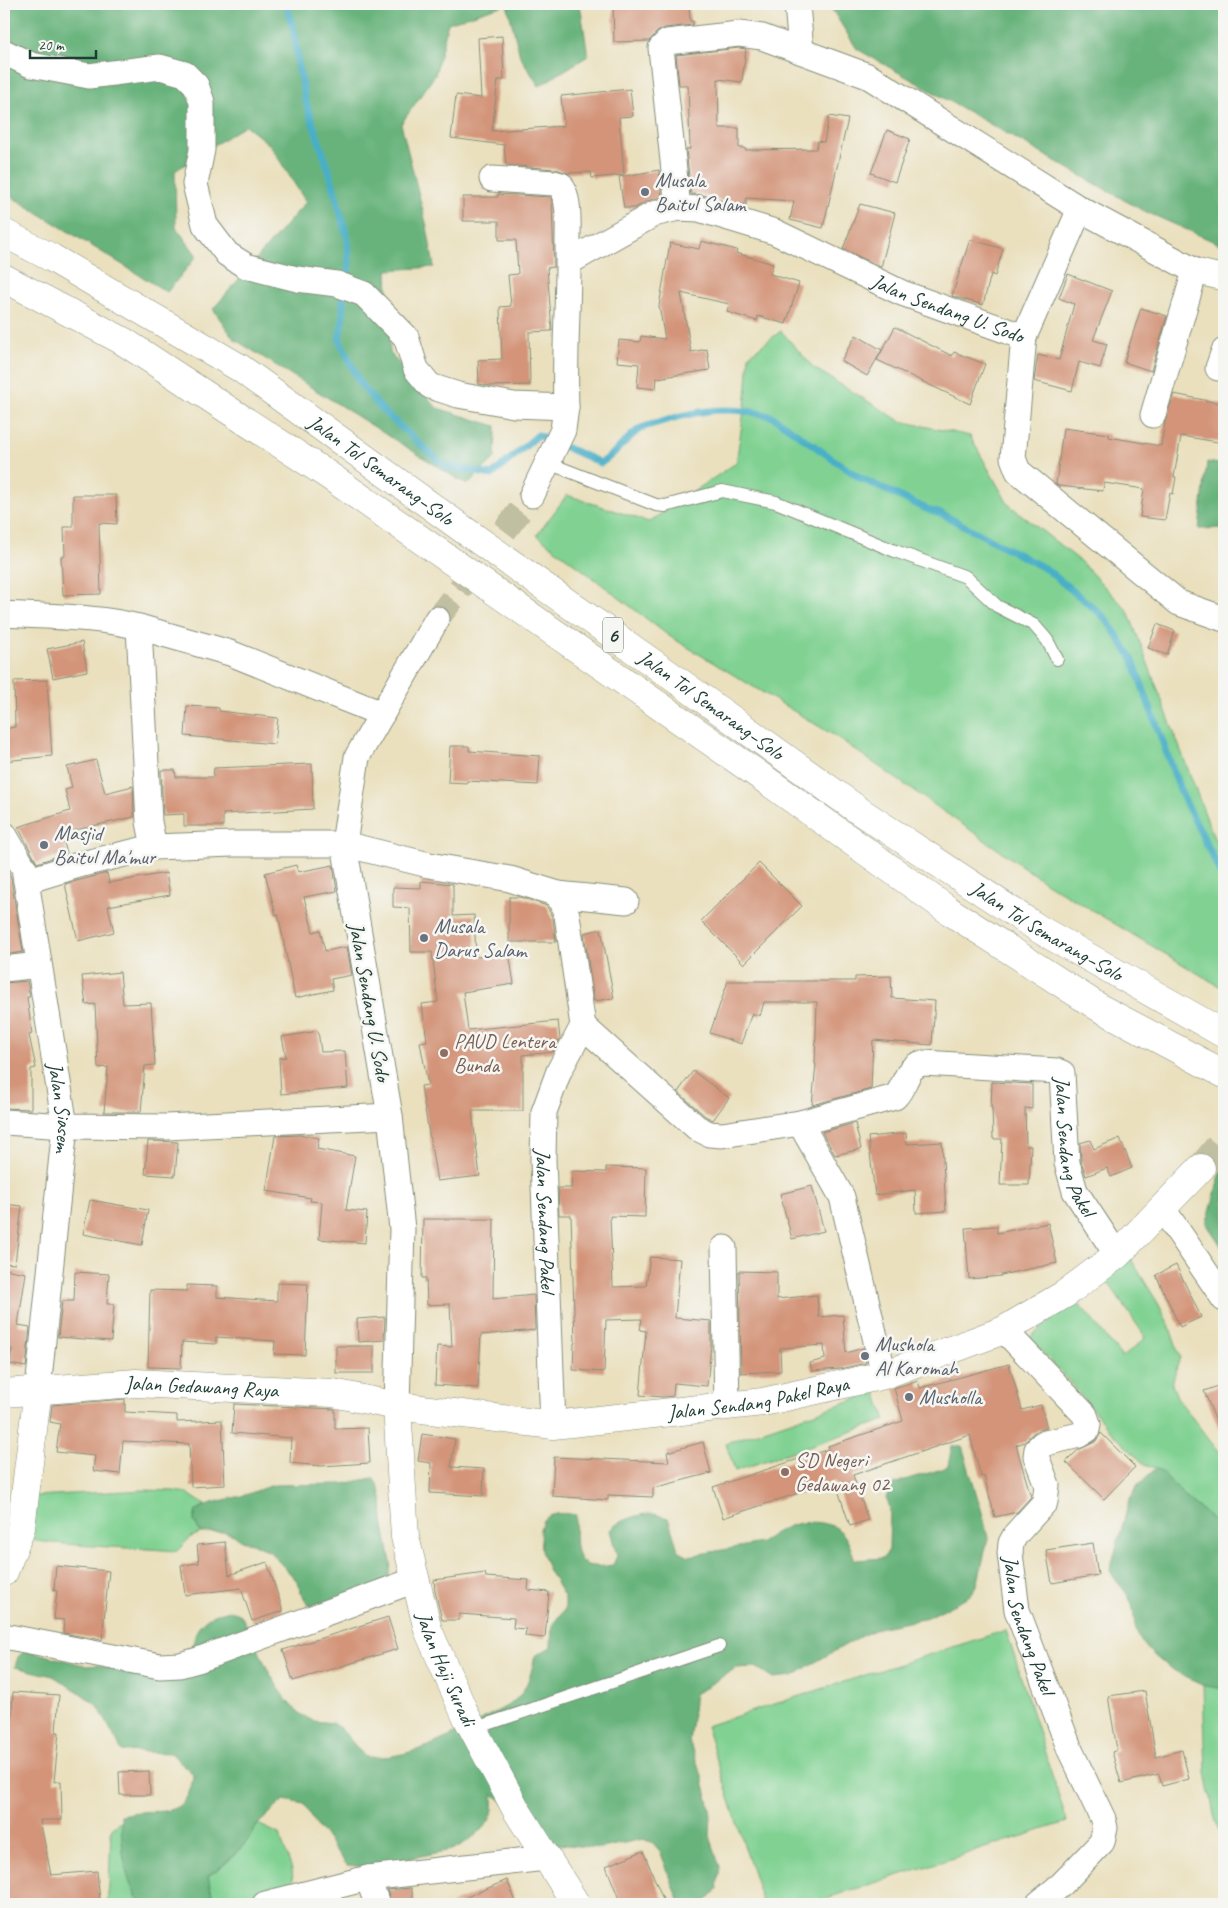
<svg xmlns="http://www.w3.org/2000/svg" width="1228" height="1908" font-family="Caveat,sans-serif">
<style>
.green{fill:#80d192;stroke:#508763}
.forest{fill:#68b37c;stroke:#447858}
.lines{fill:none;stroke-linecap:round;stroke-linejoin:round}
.stream{stroke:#48afc7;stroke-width:7}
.building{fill:#d39479}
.street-tunnel{stroke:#c1bfa2;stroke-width:25;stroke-dasharray:25 12;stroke-linecap:butt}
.secondary-tunnel{stroke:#c1bfa2;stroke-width:28;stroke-dasharray:28 14;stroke-linecap:butt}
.lane-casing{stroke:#848e79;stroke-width:14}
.street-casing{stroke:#848e79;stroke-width:27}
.secondary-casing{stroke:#848e79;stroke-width:29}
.highway-casing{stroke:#848e79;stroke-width:29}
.lane{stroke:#fff;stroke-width:12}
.street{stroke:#fff;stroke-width:25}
.secondary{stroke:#fff;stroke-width:28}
.highway{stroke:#fff;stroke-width:28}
.worship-dot{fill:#6b7280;stroke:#f6f6f2;stroke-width:2}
.education-dot{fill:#8d6e63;stroke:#f6f6f2;stroke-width:2}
.labels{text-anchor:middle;stroke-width:5;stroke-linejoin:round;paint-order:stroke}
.shield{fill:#f6f6f2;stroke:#60746d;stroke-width:1}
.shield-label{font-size:20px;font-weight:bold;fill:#1f3d34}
.worship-label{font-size:21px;fill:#5b616d;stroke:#f6f6f2;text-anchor:start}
.street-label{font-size:21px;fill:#1f3d34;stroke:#f6f6f2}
.education-label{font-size:21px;fill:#785e54;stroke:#f6f6f2;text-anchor:start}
</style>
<rect width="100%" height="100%" fill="#f6f6f2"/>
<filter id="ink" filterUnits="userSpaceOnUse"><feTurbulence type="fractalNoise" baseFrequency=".02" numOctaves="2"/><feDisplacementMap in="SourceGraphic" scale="10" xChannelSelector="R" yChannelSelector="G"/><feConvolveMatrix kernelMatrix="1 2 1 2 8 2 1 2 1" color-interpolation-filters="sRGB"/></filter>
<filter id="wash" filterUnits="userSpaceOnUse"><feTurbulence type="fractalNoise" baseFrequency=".0096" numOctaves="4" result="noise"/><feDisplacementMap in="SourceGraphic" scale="20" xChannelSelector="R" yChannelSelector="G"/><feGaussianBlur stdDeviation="1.12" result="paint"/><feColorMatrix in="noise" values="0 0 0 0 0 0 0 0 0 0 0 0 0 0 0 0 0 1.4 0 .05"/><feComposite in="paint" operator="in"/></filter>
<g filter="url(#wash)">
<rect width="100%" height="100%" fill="#eae0be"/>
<g class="green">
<polygon points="781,331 814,368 900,421 970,436 1008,504 1079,560 1128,611 1214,838 1224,851 1224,989 1048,884 835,736 669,636 537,535 567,495 649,522 736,463 746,398 749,355"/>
<polygon points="1129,1256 1158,1303 1169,1325 1180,1357 1172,1384 1178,1399 1224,1459 1224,1528 1185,1497 1156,1468 1144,1464 1112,1433 1064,1375 1029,1338 1073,1303 1082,1307 1122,1357 1146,1338 1106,1279"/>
<polygon points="876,1392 886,1420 735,1471 726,1443"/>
<path d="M145,1490L174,1491L187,1493L205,1505L196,1511L194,1521L201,1533L191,1537L177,1551C128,1547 78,1547 29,1540L35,1496Z"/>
<polygon points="1006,1630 1067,1822 808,1904 763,1904 706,1726"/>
<polygon points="1203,1685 1224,1689 1224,1837 1221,1838 1214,1815 1206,1772"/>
<polygon points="121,1821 123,1851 137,1899 145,1904 107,1904 109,1885 111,1829"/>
<path d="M258,1824L279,1834L292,1869L293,1879L285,1904H199L212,1895L208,1876C229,1864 245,1845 258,1824Z"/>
</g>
<g class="forest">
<polygon points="4,4 580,4 588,56 539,86 520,56 507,4 448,23 435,75 401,124 427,227 434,267 387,270 390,353 437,408 496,426 495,458 467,485 234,339 213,309 306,202 270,145 245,125 175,171 176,227 197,256 167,292 4,192"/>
<polygon points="840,4 1224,4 1224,246 1142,210 857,49 831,8"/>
<polygon points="1207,462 1224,465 1224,528 1199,529"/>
<path d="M1224,1164V1250L1206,1223C1214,1204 1216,1183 1224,1164Z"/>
<path d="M952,1446H962L983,1516L988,1538L978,1582L973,1592L965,1599L923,1619L882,1627L863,1635L810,1665L793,1676L773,1678L756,1667L736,1668L695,1694L689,1742L701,1773L709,1804L711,1815L710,1836L720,1867L717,1889L704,1904H685L679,1900L660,1851L653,1843L643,1839L601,1848L557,1844L493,1794C493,1800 494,1808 492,1814C489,1827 463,1846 451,1850L367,1867L347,1865L314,1822L304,1804L284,1800L258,1824L246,1843L223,1865L208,1876L212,1895L199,1904H145C122,1888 122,1841 121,1815C128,1814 134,1812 141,1812C149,1811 157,1812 165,1811C185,1808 192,1792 193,1774L171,1753L122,1751L98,1706L79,1692L53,1676L15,1667L18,1657L25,1650L87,1666L98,1665L127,1673L174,1674L190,1660C196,1628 196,1618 230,1610L241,1615L270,1674L286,1700L302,1715L313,1721L333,1723L341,1729L365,1757C408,1760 444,1740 481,1720C494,1712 510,1707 520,1695C529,1684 532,1669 535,1656L551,1647L552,1625L565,1609V1598L548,1569L541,1551L540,1529L543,1520C554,1512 563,1513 576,1515C576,1531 570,1565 593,1566C599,1567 606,1566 613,1565L617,1556L610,1530C617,1521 640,1513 652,1514C657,1514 663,1517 668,1518L678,1550L689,1556L761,1543C780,1527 804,1517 829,1525C833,1526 836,1527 839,1530C848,1537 851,1550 855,1560L884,1558L889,1549L890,1508L886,1498L891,1486C909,1476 930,1475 948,1466Z"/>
<path d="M1156,1468L1165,1475L1185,1497L1224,1528V1689C1217,1687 1208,1687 1202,1685C1179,1675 1146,1656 1137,1632C1133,1623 1135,1611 1131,1602C1126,1589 1115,1582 1110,1570L1129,1502L1138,1485Z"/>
<path d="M373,1478L379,1487L382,1497L383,1521L391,1563L388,1584L309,1606L301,1593L298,1582L270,1552L252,1543L242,1541L234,1535L224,1532L201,1533L194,1521L196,1511C210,1501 228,1500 245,1495C255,1492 264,1487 275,1485L343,1484Z"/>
</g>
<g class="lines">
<path class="stream" d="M286,4L294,31L299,69L306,103L330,174L348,241L349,264L343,299V319L339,339L361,385L384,412L445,466L492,475L538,435L601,463C616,454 626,438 641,428C686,413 726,402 773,417L860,478L931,511L942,514L1046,569L1101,614L1108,622L1132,658L1182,795L1224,879"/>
</g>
<g id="blocks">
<g class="building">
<polygon points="613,4 689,4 690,21 693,21 693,25 665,28 657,32 649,41 614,42"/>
<polygon points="502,36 504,80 498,80 492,131 564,126 561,96 630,89 633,116 619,117 624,175 592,178 591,172 568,173 555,169 506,165 504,145 451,138 456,95 481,98 478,38"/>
<polygon points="739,48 746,49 742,82 718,79 719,128 739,128 739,148 745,148 745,150 816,149 818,141 824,142 829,116 848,119 823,228 790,220 794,201 746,198 746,205 736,205 703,195 691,194 686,149 690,149 688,85 679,85 676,55"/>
<polygon points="887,130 910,139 895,182 871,173"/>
<polygon points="659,170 662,197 647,201 635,208 624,208 619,177"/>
<polygon points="498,194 551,197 552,201 554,267 547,268 552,331 529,332 530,385 491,386 479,384 478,360 502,359 500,307 511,306 508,275 518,274 516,240 499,240 499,221 463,221 463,197 498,197"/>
<polygon points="860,204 895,213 881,267 843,249"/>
<polygon points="970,239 1003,249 995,276 991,274 983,305 952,296"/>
<polygon points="701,241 737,250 736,253 773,264 770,274 799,283 786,324 758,316 757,321 727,312 729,304 681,293 691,352 707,349 710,370 657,378 656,389 637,387 639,364 617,362 619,340 640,342 641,336 665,339 659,306 670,243 699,249"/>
<polygon points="1068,274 1112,291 1093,340 1107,344 1100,368 1079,362 1072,391 1034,381 1038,355 1059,360 1074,304 1059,298"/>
<polygon points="1141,308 1167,316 1151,371 1124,362"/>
<polygon points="895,327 952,356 954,352 985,364 970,404 877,360"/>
<polygon points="856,335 882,350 867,376 841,361"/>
<polygon points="1174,394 1224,404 1224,443 1181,436 1174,477 1176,477 1173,494 1170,493 1165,520 1140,517 1144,489 1104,483 1103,491 1059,486 1056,484 1063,428 1109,434 1109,437 1161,446 1165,421"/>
<polygon points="73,495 116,495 117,524 99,523 101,594 63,595 61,556 65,556 64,527 73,527"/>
<polygon points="1157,624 1175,631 1167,655 1148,648"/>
<polygon points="82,642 87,671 53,678 47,649"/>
<polygon points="47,680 52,756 4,761 4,729 15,727 14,681"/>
<polygon points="187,706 219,708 219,711 278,718 275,744 185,736"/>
<polygon points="450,746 469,746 469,751 540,756 538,785 467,781 467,783 448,782"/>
<polygon points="96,760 105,793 133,786 134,817 61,833 67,853 37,863 18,827 70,811 65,790 72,788 67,767"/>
<polygon points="312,764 313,809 223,814 223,826 184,826 184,814 163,815 161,770 175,770 176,777 213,777 214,768"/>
<polygon points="759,863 802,906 744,964 701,921"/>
<polygon points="296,865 298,872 333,865 337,891 304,897 313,932 320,930 325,951 347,947 352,975 331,979 333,990 295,998 278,914 276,915 265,873"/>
<polygon points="8,869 11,879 23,952 4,955 4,870"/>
<polygon points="107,873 109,883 166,873 170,895 108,906 114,932 78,941 65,884"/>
<polygon points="421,881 453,884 453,916 474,915 476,956 478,957 509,952 514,984 463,992 468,1030 558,1021 560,1039 553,1052 523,1055 523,1111 472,1111 480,1176 437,1181 421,1086 428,1085 420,1042 427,1041 422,1004 438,1002 432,952 411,952 410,908 393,907 393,887 421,888"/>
<polygon points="509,897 520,897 547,906 553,919 556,942 509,942"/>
<polygon points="601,929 614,998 594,1001 584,933"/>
<polygon points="120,972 123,1004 151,1003 155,1065 145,1066 141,1112 104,1112 108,1067 98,1068 95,1004 86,1005 82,976"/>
<polygon points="891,976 892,998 935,1001 932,1045 873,1040 871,1089 812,1105 816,1064 815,1064 817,1002 764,1002 760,1016 752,1013 741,1044 710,1033 728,981 855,981 855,977"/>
<polygon points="27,981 30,997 27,997 32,1034 29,1035 36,1068 31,1069 31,1109 4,1108 4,983"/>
<polygon points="318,1031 321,1052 345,1051 348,1088 281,1094 279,1058 286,1057 282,1037"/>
<polygon points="693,1071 729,1098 713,1120 705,1116 678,1092"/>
<polygon points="992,1082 1032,1084 1032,1109 1025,1108 1026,1146 1031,1146 1029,1185 1000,1185 1002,1139 993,1139 992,1108 991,1108"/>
<polygon points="855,1123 861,1149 835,1155 822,1132"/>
<polygon points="906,1133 907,1144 942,1142 946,1211 916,1213 915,1190 875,1195 868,1137"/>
<polygon points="300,1135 319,1138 317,1149 355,1156 346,1210 367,1212 365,1243 319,1239 322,1202 310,1201 311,1198 266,1191 275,1136"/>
<polygon points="1120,1138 1132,1168 1111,1177 1107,1168 1086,1176 1081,1161 1080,1143 1090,1140 1094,1149"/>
<polygon points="148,1141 178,1142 175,1176 145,1174"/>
<polygon points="606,1167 646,1168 645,1217 610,1216 613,1287 646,1286 650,1257 680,1259 675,1318 711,1321 711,1345 707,1386 674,1383 673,1396 663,1397 640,1395 646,1331 640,1330 642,1319 606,1320 604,1372 573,1370 574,1343 575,1343 571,1215 559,1215 558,1188 571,1188 572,1171 606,1172"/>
<polygon points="812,1186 824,1231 792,1239 780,1194"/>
<polygon points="90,1200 148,1210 142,1245 83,1234"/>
<polygon points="4,1204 22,1206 15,1264 4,1263"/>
<polygon points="423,1219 494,1219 493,1299 534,1295 535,1330 481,1335 478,1388 435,1385 437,1346 452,1347 450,1304 427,1305 426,1278 422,1278"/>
<polygon points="1048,1223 1057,1263 1001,1275 1001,1276 969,1279 965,1228 997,1226 997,1233"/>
<polygon points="1176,1265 1201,1317 1180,1327 1156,1275"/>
<polygon points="4,1269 26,1273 18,1325 30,1327 26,1367 10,1364 12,1349 4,1348"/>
<polygon points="739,1271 777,1272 777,1299 817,1295 819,1317 843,1315 846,1353 863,1348 866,1363 840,1369 812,1371 810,1363 825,1359 824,1345 780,1348 781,1371 741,1373"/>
<polygon points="75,1272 109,1274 107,1304 114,1304 111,1341 58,1337 62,1301 74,1301"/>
<polygon points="277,1283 308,1284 305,1355 274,1354 275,1341 216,1337 216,1344 182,1342 181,1368 148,1367 150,1290 187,1291 187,1285 217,1286 217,1297 277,1301"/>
<polygon points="385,1317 384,1340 358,1342 357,1319"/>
<rect x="336" y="1346" width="38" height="27"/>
<polygon points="1009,1364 1022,1410 1041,1405 1047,1428 1038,1430 1032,1434 1025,1442 1016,1445 1031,1497 1017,1512 995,1517 984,1476 981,1477 970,1435 853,1475 868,1520 850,1526 835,1481 723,1518 713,1487 829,1449 828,1446 903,1421 894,1388 918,1380 920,1388"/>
<polygon points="1224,1384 1224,1439 1223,1439 1204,1391"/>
<polygon points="125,1399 125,1412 177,1415 177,1422 222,1420 225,1485 191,1487 189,1444 123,1441 120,1474 93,1471 95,1456 56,1452 60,1424 50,1422 52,1405"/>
<polygon points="234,1404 335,1409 335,1429 368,1428 370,1463 321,1466 290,1463 291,1438 232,1433"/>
<polygon points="1101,1433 1135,1467 1104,1499 1066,1462 1078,1450 1095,1442"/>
<polygon points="422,1434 455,1439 451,1467 484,1469 483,1496 430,1493 431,1463 418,1461"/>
<polygon points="703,1442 711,1473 653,1488 653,1497 608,1495 608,1500 552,1496 554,1457 669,1462 667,1452"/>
<polygon points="225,1542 229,1575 267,1562 283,1611 252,1621 241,1588 185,1595 181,1565 199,1563 197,1545"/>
<polygon points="1093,1543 1098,1575 1052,1583 1046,1550"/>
<polygon points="56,1566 109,1571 102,1640 63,1633 64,1620 54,1619 57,1591 54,1590"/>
<polygon points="485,1573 486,1577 529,1580 528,1590 549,1592 545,1638 525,1636 526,1629 513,1628 514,1618 459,1614 459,1620 442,1620 435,1591 434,1580"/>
<polygon points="388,1617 398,1649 293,1681 283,1650"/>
<polygon points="1145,1691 1156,1757 1182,1750 1189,1779 1162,1786 1159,1774 1121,1783 1112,1752 1117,1750 1108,1696"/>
<polygon points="13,1692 59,1695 56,1732 59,1732 54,1782 61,1781 62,1820 40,1820 51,1875 97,1871 100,1901 73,1903 74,1904 30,1904 30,1902 4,1904 4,1730 11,1730"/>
<polygon points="149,1771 150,1795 120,1795 119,1772"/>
<polygon points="643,1851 665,1904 621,1904 606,1866"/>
<polygon points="507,1880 517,1904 450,1904"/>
<polygon points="411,1888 415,1904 391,1904 387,1890"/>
</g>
</g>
</g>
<g filter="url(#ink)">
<use href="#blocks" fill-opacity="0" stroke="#848e79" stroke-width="1"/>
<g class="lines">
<polyline class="street-tunnel" points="437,619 532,495"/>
<polyline class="secondary-tunnel" points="1201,1168 1224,1140"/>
<g class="lane-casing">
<g id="lane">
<polyline points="548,463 656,505 665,506 722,491 776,502 895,551 966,577 997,606 1034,625 1047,640 1057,659"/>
<polyline points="473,1729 719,1646"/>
</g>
</g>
<g class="street-casing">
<g id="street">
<polyline points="797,4 801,51"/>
<polyline points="4,52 31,65 89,76 160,67 185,74 196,85 202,102 202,150 195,184 205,225 227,254 246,266 297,279 337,284 364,294 406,337 416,369 430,386 458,395 514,405 566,407"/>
<path d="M492,179L554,183L561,185C570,201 568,224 568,242C569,297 564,352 566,407L563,430L532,495"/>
<polyline points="678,208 661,48 667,42 739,34 762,37 868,76 1080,209"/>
<path id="s1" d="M569,262L654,214L678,208L699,209L775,232L902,293L1024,337"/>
<polyline points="1224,278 1195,271 1080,209 1024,337 1013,458 1018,471 1179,603 1224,619"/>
<polyline points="1218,368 1224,351"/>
<polyline points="1153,415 1195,271"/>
<path d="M4,614C48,617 96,616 139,627L230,653L382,714"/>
<polyline points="139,627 149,822 154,847"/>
<path id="s2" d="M4,834L24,868L65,1126L38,1389"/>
<path id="s3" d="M26,881L82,864L154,847L233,844H344L429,865L510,879L558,894L567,915L583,1026L559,1071L544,1112L543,1159L553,1425"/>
<polyline points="558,894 626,901"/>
<polyline points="4,969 39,965"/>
<polyline points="583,1026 697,1128 709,1134 722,1135 800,1123 842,1197 884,1375"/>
<polyline points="4,1122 65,1126 166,1127 390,1116"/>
<path id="s4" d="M800,1123L895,1097C907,1085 905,1067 923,1063L1057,1071L1062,1073L1067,1163L1075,1191L1117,1255"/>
<polyline points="1163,1209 1224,1299"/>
<polyline points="724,1248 727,1406"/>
<path id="s5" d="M1004,1330L1085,1415L1088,1424L1087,1430L1079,1435L1042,1444L1037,1449L1036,1456L1047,1485L1045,1502L1016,1534L1011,1543L1010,1553L1017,1610L1070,1750L1103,1819L1105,1828L1102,1842L1062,1884L1038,1904"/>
<polyline points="397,1406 402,1229 390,1116 344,844 357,757 437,619"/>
<polyline points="4,1636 160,1666 180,1665 198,1660 415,1580"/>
<polyline points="368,1878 377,1904"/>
<polyline points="265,1904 368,1878 546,1858"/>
</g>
</g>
<g class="secondary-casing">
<g id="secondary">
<path id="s6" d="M4,1393L136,1383L333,1393L397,1406L553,1425L763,1402L884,1375L1004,1330L1065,1294L1117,1255L1201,1168"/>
<path id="s7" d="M397,1406L405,1537L428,1630L465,1714L517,1811L576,1904"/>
<polyline points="4,1572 21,1528 38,1389"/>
</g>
</g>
<g class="highway-casing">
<g id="highway">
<path id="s8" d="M4,233L52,258L240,368L464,530L667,673L861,812L1039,929L1224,1034"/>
<polyline points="4,278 123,341 328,475 763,778 951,912 1100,1008 1224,1074"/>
</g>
</g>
<use href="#lane" class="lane"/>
<use href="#street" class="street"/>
<use href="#secondary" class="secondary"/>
<use href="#highway" class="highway"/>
</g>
</g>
<g class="worship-dot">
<circle cx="645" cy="192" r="5"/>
<circle cx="44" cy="845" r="5"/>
<circle cx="424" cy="938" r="5"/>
<circle cx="865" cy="1356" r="5"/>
<circle cx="909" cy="1397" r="5"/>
</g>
<g class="education-dot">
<circle cx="444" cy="1053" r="5"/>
<circle cx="785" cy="1472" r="5"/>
</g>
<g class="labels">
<rect class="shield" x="603" y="617.5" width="20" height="35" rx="4"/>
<g class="shield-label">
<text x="613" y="642">6</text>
</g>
<g class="worship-label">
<text x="655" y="187">Musala<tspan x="655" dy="24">Baitul Salam</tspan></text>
<text x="54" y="840">Masjid<tspan x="54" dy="24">Baitul Ma'mur</tspan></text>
<text x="434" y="933">Musala<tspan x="434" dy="24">Darus Salam</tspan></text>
<text x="875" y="1351">Mushola<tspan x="875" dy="24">Al Karomah</tspan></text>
<text x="919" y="1404">Musholla</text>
</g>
<g class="street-label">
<text dy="7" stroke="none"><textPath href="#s1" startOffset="412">Jalan Sendang U. Sodo</textPath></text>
<text dy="7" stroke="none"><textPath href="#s8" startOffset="446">Jalan Tol Semarang–Solo</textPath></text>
<text dy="7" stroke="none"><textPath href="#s8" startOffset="851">Jalan Tol Semarang–Solo</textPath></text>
<text dy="7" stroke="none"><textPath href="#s8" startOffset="1256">Jalan Tol Semarang–Solo</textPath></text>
<text transform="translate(370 1002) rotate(80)" y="7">Jalan Sendang U. Sodo</text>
<text dy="7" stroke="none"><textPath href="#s2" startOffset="282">Jalan Siasem</textPath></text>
<text dy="7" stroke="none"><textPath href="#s4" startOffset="359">Jalan Sendang Pakel</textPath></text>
<text dy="7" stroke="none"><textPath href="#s3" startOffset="881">Jalan Sendang Pakel</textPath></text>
<text dy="7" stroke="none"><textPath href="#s6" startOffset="198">Jalan Gedawang Raya</textPath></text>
<text dy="7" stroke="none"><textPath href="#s6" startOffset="759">Jalan Sendang Pakel Raya</textPath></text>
<text dy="7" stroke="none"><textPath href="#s5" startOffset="381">Jalan Sendang Pakel</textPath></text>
<text dy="7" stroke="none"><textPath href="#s7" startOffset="270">Jalan Haji Suradi</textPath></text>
</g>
<g class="education-label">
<text x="454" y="1048">PAUD Lentera<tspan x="454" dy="24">Bunda</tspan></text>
<text x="795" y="1467">SD Negeri<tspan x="795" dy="24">Gedawang 02</tspan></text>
</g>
</g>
<rect width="1228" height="1908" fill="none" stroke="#f6f6f2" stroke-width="20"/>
<path d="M30 50v8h66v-8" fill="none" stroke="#1f3d34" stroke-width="2.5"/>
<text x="38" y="50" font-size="15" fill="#1f3d34" stroke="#f6f6f2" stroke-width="4" paint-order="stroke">20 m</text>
</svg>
